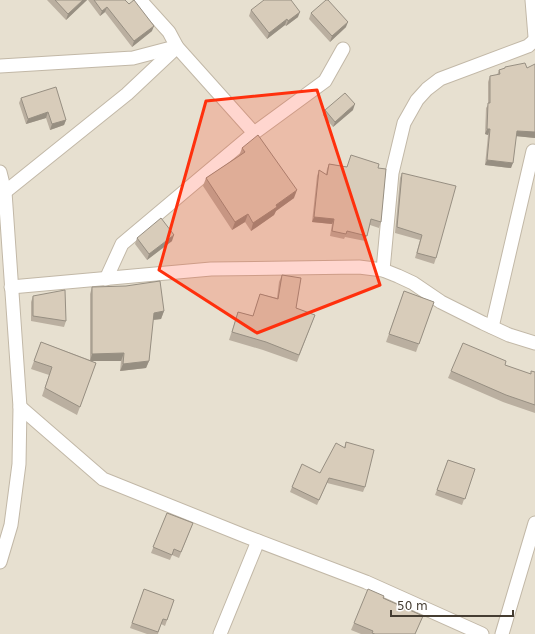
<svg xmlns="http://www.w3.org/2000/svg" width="535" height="634" font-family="'DejaVu Sans',sans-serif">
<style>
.residential{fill:#e7e0d0}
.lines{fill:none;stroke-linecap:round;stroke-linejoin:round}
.minor-casing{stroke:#c2b8a7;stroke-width:15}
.minor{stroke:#fff;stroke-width:13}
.wall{fill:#baafa0}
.shaded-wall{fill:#978f82}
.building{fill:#d8ccba;stroke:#978f82}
.marked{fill:#ff300d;fill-opacity:0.2;stroke:#ff300d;stroke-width:3;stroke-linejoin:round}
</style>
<rect width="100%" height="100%" fill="#f3eee2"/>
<rect class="residential" x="0" y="0" width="535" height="634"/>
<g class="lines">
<g class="minor-casing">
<g id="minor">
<polyline points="140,0 169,32 177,47 254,133"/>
<polyline points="532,0 535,37"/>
<polyline points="0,66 133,58 175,47"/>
<polyline points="0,172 5,192 20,407 19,464 11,525 0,562"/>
<polyline points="5,192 127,94 177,47"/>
<polyline points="383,270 392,173 404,123 417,100 427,89 440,79 528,46 535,40"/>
<polyline points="106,279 122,244 254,133 325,81 343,49"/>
<polyline points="11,287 211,269 359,267 383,270 398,276 413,283 441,302 483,323 509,335 535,343"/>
<polyline points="492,327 533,151"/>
<polyline points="20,407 103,479 245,536 366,582 482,634"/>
<polyline points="220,634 258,541"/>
<polyline points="502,634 535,523"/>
</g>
</g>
<use href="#minor" class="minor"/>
</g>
<g class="wall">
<polygon points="47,0 87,0 66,20"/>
<polygon points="88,0 125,0 152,31 132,47 105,12 100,16"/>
<polygon points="251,10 298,17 286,26 285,25 267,39 249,16"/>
<polygon points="311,13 346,27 330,42 309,19"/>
<polygon points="505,67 535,138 516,136 511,168 485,165 488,135 485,134 486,108 488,105 488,82 490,76 497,75 499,70 505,68"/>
<polygon points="21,98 66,120 64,125 50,130 46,118 26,124 19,103"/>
<polygon points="325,110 353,110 333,127 323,115"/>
<polygon points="242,148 294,198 276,211 274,215 251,231 245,222 232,230 203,186 206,178 239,156"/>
<polygon points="329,164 347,167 378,168 381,222 379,228 370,225 365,241 345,237 344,239 330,236 332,224 312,222 317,176 319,170 326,175 327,169"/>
<polygon points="402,173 436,258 434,264 415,258 420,240 395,233 400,178"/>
<polygon points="137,238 172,241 147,260 135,244"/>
<polygon points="282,275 296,308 315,315 297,362 263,350 229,340 238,312 253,316 260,294 277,298 279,282"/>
<polygon points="92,287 164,311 161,319 153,320 149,361 146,368 120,371 121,361 91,361 96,363 77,415 42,396 49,375 31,369 41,342 90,360 90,294"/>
<polygon points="404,291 434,302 416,352 386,342"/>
<polygon points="33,296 66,321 64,327 31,321 31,302"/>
<polygon points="505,365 530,374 535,372 535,413 503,402 448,378 451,371"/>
<polygon points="346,442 365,487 363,492 327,483 317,505 290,492 292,487 320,473 344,448"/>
<polygon points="448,460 475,469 462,505 435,495"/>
<polygon points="167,513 193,523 179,558 172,555 170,560 151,553"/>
<polygon points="144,589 174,600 165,626 161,624 158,634 147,634 130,628"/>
<polygon points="384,598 423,616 415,634 361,634 351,630 354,623"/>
</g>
<g class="shaded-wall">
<polygon points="83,0 87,0 66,20 68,14"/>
<polygon points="107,7 105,12 100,16 102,11"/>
<polygon points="300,12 298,17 286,26 288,21"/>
<polygon points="287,19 285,25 267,39 269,33"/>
<polygon points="348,22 346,27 330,42 332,36"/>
<polygon points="154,26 152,31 132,47 134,41"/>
<polygon points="355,104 353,110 333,127 335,122"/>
<polygon points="48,112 46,118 26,124 28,119"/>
<polygon points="66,120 64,125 50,130 52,124"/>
<polygon points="487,129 490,129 488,135 485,134"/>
<polygon points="517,131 535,132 535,138 515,136"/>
<polygon points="487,160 513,163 511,168 485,165"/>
<polygon points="297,190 294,198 276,211 274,215 251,231 253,223 276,205"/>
<polygon points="248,214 245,222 232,230 235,222"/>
<polygon points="314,217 334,219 332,224 312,222"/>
<polygon points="174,235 172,241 147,260 149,254"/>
<polygon points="164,311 161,319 152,320 154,313"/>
<polygon points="124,353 121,361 90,361 92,354"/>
<polygon points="149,361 146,368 120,371 123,364"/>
</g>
<g class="building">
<polygon points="55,0 83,0 68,14"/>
<polygon points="94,0 125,0 129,4 134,0 154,26 134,41 107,7 102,11"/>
<polygon points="264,0 291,0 300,12 288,21 287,19 269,33 251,10"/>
<polygon points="326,0 328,0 348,22 332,36 311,13"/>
<polygon points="525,63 527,68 535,64 535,132 517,131 513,163 487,160 490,129 487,129 488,103 490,103 490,76 500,74 499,70 505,68 505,67"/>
<polygon points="56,87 66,120 52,124 48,112 28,119 21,98"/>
<polygon points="345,93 355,104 335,122 325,110"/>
<polygon points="258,135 297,190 276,205 277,207 253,223 248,214 235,222 206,178 245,152 242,148"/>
<polygon points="351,155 379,164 378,168 386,169 381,222 371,219 367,236 347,231 346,234 332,231 334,219 314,217 319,170 327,175 329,164 347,167"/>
<polygon points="402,173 456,186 436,258 417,253 422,235 397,227"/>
<polygon points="161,218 174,235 149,254 137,238"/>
<polygon points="282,275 301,278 296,308 315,315 299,355 266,342 232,332 238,312 253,316 260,294 278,299"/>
<polygon points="160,281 164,311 154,313 149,361 123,364 124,353 92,354 92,287 126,286"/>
<polygon points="65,290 66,321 33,316 33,296"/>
<polygon points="404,291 434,302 419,344 389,334"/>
<polygon points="41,342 96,363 80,407 45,388 52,367 34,361"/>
<polygon points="463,343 506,361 505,365 531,374 531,371 535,372 535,405 506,395 451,371"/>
<polygon points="346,442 374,450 365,487 329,478 319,500 292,487 302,464 320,473 336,443 345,448"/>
<polygon points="448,460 475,469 465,499 437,490"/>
<polygon points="167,513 193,523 181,552 174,549 172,555 153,547"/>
<polygon points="144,589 174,600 167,620 163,619 158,632 132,623"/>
<polygon points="368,589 384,596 383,598 423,616 415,634 375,634 372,633 373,631 354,623"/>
</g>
<path class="marked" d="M317,90L380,285L257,333L159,270L206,101Z"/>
<path d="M391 610v6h122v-6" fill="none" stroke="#453d32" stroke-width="2"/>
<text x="397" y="610" font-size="12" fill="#453d32" stroke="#ffffff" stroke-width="3" paint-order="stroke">50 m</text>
</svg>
